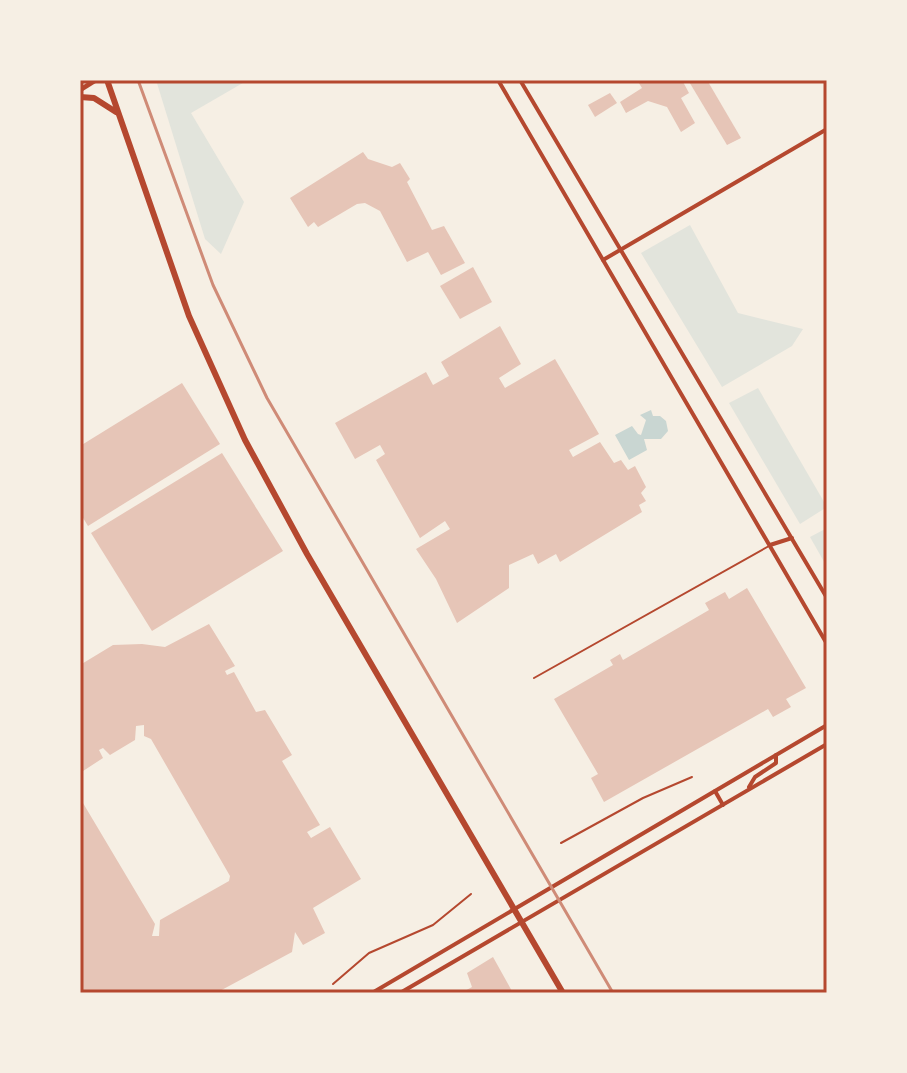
<svg xmlns="http://www.w3.org/2000/svg" width="907" height="1073" font-family="'Alegreya Sans',sans-serif">
<style>
.green{fill:#e2e4dc}
.water{fill:#c9d6d2}
.building{fill:#e6c5b7}
.lines{fill:none;stroke-linecap:round;stroke-linejoin:round}
.path{stroke:#b5482f;stroke-width:2}
.service{stroke:#b5482f;stroke-width:2}
.minor{stroke:#b5482f;stroke-width:4}
.secondary{stroke:#b5482f;stroke-width:5}
.primary{stroke:#b5482f;stroke-width:6}
.rail{stroke:#cf8b77;stroke-width:3}
.neatline{fill:none;stroke:#b5482f;stroke-width:3}
</style>
<rect width="100%" height="100%" fill="#f6efe4"/>
<g class="green">
<polygon points="156,80 248,80 191,113 244,202 221,254 205,239"/>
<polygon points="690,225 738,313 803,329 792,346 722,387 641,253"/>
<polygon points="758,388 827,507 800,524 729,403"/>
<polygon points="827,528 827,567 810,537"/>
</g>
<polygon class="water" points="651,410 653,416 660,416 666,421 668,431 661,439 644,439 647,450 629,460 615,435 632,426 638,434 641,435 646,420 640,415"/>
<g class="building">
<polygon points="637,80 682,80 689,93 681,98 695,123 681,132 667,107 648,101 626,113 620,102 642,88"/>
<polygon points="688,80 707,80 741,138 727,145"/>
<polygon points="610,93 617,103 595,117 588,105"/>
<polygon points="363,152 368,159 392,167 400,163 410,179 407,182 432,230 444,226 465,263 441,275 428,252 407,262 380,211 365,203 357,204 318,227 314,222 308,227 290,198"/>
<polygon points="473,267 492,302 460,319 440,286"/>
<polygon points="500,326 521,364 499,378 505,388 555,359 599,434 569,450 573,457 600,442 614,463 621,460 628,470 635,466 646,487 641,493 646,501 639,505 642,512 560,562 556,554 538,564 533,554 509,565 509,588 457,623 436,579 416,549 450,529 445,521 420,538 376,460 385,454 380,445 355,459 335,423 426,372 433,385 449,376 441,362"/>
<polygon points="182,383 220,444 88,526 80,513 80,446"/>
<polygon points="222,453 283,551 152,631 91,533"/>
<polygon points="747,588 806,688 786,699 791,707 773,717 768,709 604,802 591,778 598,774 554,699 613,665 610,660 620,654 623,660 709,610 705,603 725,592 729,599"/>
<polygon points="209,624 235,666 225,671 227,675 234,672 256,712 265,710 292,755 282,761 320,825 307,832 311,838 330,827 361,879 313,908 325,933 303,945 295,932 292,952 216,993 80,993 80,798 155,924 152,936 159,936 160,920 229,881 230,876 151,739 144,736 144,725 136,726 135,740 110,755 103,748 99,750 103,758 80,773 80,665 113,645 142,644 165,647"/>
<polygon points="493,957 513,993 461,993 472,987 467,973"/>
</g>
<g class="lines">
<g class="path">
<polyline points="561,843 643,798 692,777"/>
<polyline points="333,984 369,953 433,925 471,894"/>
</g>
<polyline class="service" points="534,678 769,546"/>
<g class="minor">
<polyline points="498,80 827,644"/>
<polyline points="520,80 827,598"/>
<polyline points="603,260 827,129"/>
<polyline points="770,545 792,538"/>
<polyline points="749,787 755,777 776,763 776,755"/>
<polyline points="715,791 723,805"/>
<polyline points="372,993 827,725"/>
<polyline points="400,993 827,744"/>
</g>
<polyline class="secondary" points="80,90 96,80"/>
<g class="primary">
<polyline points="107,80 189,316 245,440 307,554 563,993"/>
<polyline points="80,97 94,98 116,112"/>
</g>
<polyline class="rail" points="138,80 213,285 267,398 613,993"/>
</g>
<rect width="907" height="1073" fill="none" stroke="#f6efe4" stroke-width="164"/>
<rect x="82" y="82" width="743" height="909" class="neatline"/>
</svg>
